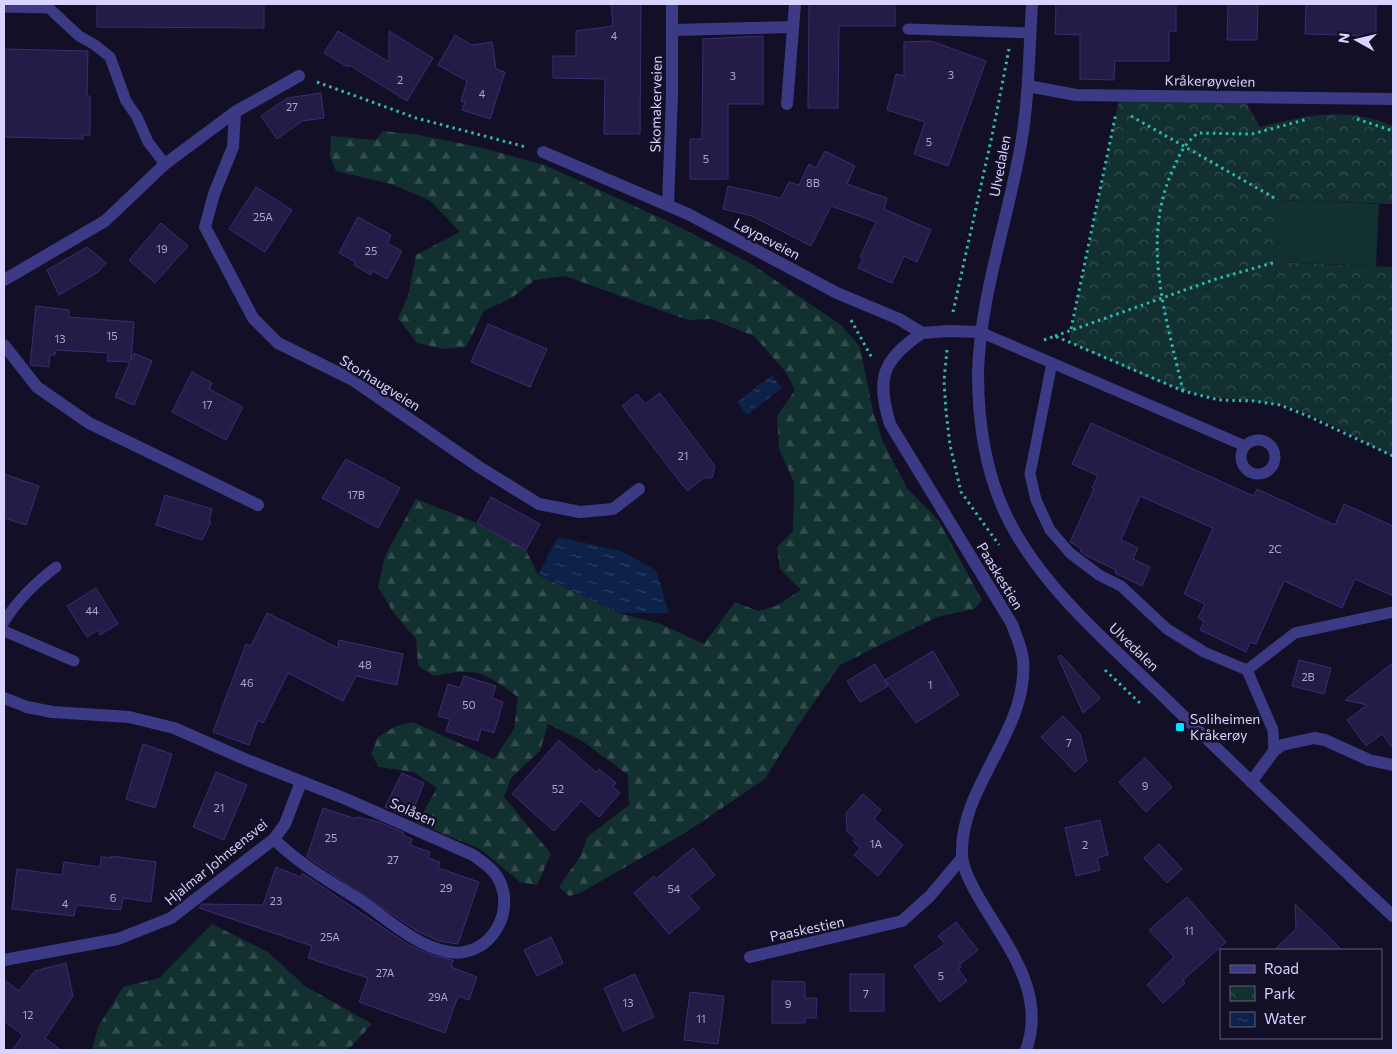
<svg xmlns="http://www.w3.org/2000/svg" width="1397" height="1054" font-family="Commissioner,sans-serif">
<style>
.forest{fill:url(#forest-firs)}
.park{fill:url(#park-crowns)}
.pitch{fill:#12302f}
.water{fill:url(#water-ripples)}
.building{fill:#241b47;stroke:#3b2d73}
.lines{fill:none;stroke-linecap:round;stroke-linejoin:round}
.path{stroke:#2fb8b0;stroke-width:3;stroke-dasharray:2.5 4;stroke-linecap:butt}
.lane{stroke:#3d3a85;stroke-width:11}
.street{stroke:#3d3a85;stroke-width:12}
.poi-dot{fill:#00e5ff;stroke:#130f26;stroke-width:2}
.labels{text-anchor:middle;stroke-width:5;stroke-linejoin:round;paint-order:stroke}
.number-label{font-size:11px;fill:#aca6d1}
.street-label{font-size:14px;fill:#d9d4ff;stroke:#130f26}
.poi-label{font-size:14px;fill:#d9d4ff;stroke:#130f26;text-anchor:start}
</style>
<defs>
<pattern id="forest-firs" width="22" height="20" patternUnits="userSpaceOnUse" patternTransform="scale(1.25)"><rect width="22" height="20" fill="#12302f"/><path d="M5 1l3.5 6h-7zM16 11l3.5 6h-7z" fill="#344d4e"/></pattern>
<pattern id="park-crowns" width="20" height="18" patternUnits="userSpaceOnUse" patternTransform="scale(1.25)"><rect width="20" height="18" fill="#12302f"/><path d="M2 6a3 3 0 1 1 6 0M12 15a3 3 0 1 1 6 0" fill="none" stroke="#344d4e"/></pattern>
<pattern id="water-ripples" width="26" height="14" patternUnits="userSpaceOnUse" patternTransform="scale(1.25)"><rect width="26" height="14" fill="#0c2248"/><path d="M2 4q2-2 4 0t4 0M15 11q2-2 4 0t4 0" fill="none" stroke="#2f4163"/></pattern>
</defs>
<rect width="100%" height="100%" fill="#130f26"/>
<g class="forest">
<path d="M383,131L419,135L479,147L545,165L667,221L750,263L841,325L860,347L873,411L883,442L907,488L939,521L982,600L974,609L937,617L840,665L797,727L765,779L685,833L580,893L569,896L559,887L581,855L587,837L629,805L628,775L581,740L548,724L540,751L511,778L504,797L551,854L537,885L520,882L480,849L417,823L437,788L413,772L379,767L371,754L378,737L396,726L413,722L494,759L514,729L518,697C483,672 478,667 434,676L418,666L416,639L393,612L378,587L385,556L416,499L477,523L526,550L538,575L619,613L661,624L704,644L735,602L758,611L776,606L801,590L780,569L777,547L793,531L794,482L779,449L777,416L795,390L785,371L754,336L711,319L688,320L565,276L535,280L513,297L484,311L466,347L443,349L417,343L398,318L408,296L416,255L460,232L431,201L391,184L336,171L330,156L331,136L376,140Z"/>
<polygon points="212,924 268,952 305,986 372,1024 348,1050 92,1050 98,1027 123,987 159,978"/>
</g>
<path class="park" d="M1120,95L1243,97L1260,127C1308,115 1346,106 1393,126V204L1279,200L1276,262L1393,267V456C1357,439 1318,414 1279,405C1247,398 1218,401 1185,391C1146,379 1106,358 1069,342Z"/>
<polygon class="pitch" points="1278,200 1379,204 1376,266 1276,262"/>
<g class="water">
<polygon points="772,375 782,388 747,415 737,402"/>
<polygon points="558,537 621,551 656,570 669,613 619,613 538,575"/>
</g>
<g class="building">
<polygon points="97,4 264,4 264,28 97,27"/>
<polygon points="611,4 641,4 640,134 604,134 605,79 553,78 553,56 576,56 576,31 613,26"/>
<polygon points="809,4 895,4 895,26 839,26 838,108 808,108"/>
<polygon points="1056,4 1176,4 1176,31 1169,31 1169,61 1115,61 1114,80 1080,79 1080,35 1055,34"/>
<polygon points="1228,4 1258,4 1257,40 1227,40"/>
<polygon points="1306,4 1376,4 1376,36 1305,34"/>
<polygon points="338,31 389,62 389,31 433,58 407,101 349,65 348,67 324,53"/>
<polygon points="455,35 472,45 492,42 496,69 505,72 490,119 462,110 465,102 461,101 467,81 438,65"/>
<polygon points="763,36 763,104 728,104 728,179 690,179 690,139 702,139 703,39"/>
<polygon points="931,41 986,61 948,166 914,154 925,122 887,110 896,74 904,76 904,42"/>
<polygon points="4,49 88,51 87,96 90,96 90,135 83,135 83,139 4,137"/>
<polygon points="321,93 324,118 302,121 277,139 261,116 287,98"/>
<polygon points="825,151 855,166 847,184 887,198 884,209 931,230 917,262 904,256 892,283 858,268 863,258 860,257 876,222 831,206 811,246 752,216 723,209 728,186 781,198 789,182 799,185 809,164 816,168"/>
<polygon points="256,187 292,210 265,252 229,229"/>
<polygon points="358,217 391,235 387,243 402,251 387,279 373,271 371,275 354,265 355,262 339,253"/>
<polygon points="161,223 188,246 155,283 129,260"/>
<polygon points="87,247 106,263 98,272 59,295 47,270"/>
<polygon points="36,306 69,310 69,317 134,322 131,360 134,353 152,361 134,405 115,397 130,362 107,361 108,353 56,350 55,355 50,355 49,367 30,365"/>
<polygon points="488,324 547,349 530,387 471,362"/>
<polygon points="192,372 212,383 209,389 243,407 226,440 172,412"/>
<polygon points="660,393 715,466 712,478 704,478 687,491 622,406 637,394 645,404"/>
<polygon points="1091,423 1231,486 1254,496 1257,489 1335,525 1344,504 1393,526 1393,596 1355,579 1342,608 1284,581 1256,644 1250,642 1246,652 1200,630 1204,621 1198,618 1205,604 1184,594 1213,528 1140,496 1121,540 1138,548 1133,559 1150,567 1142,586 1115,573 1116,570 1087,556 1080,551 1082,549 1070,542 1094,489 1092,488 1098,476 1072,464"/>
<polygon points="346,459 400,488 378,528 322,498"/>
<polygon points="4,474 39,486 26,525 4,518"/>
<polygon points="165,495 212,509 209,521 211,522 202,540 156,525"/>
<polygon points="491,497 540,524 526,550 477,523"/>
<polygon points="96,588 118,624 100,635 98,630 87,637 67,606"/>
<polygon points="267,613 338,648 339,640 403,654 397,685 356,676 343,701 288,673 263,723 258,720 249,745 213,732 246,644 251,646"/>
<polygon points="933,651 959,695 916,723 885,680"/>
<polygon points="1061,655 1100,698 1083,713 1058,657"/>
<polygon points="1299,660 1331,668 1324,694 1292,686"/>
<polygon points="1393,663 1393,749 1382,734 1366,746 1347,720 1367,705 1345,700"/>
<polygon points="875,664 888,686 860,702 847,681"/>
<polygon points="464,676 496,686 492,698 503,702 494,733 481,729 478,741 446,731 450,719 438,716 448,684 460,688"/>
<polygon points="1063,716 1080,734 1087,761 1075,772 1041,737"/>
<polygon points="559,740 596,772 599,769 616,783 613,787 620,793 599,817 581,801 554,831 512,794"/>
<polygon points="143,744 172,754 155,808 126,799"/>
<polygon points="1145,758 1172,787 1146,812 1119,782"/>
<polygon points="216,772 247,785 224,840 193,827"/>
<polygon points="402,773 424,783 410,818 385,807"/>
<polygon points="863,794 881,810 874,819 903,845 878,876 854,855 860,848 853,841 855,838 847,831 846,813"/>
<polygon points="323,808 356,819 357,817 379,822 404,833 403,835 412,839 410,845 430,852 428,858 440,862 438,868 479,882 458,944 439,941 417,931 307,857"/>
<polygon points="1100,820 1108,855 1097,858 1100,870 1076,876 1065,828"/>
<polygon points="1159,844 1182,869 1167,883 1144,858"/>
<polygon points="693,848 715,875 689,896 700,908 669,934 634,893 654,876 656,879"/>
<polygon points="111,856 156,862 151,902 123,898 121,910 76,905 74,916 12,909 17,869 62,875 64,862 100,867 101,857 111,858"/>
<polygon points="276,867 301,877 302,873 409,945 434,956 453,960 451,967 477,977 469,1000 458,996 445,1033 359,1002 368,978 308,958 312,946 199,908 202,904 263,905"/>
<polygon points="1187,897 1226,942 1183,980 1185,983 1163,1003 1147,985 1174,957 1149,930"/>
<polygon points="1295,904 1342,950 1274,950 1296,929"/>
<polygon points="956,922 978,950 959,965 961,967 958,969 967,981 940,1002 914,966 945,944 938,936"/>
<polygon points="551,937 563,963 537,976 524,950"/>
<polygon points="66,963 73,996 45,1038 61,1050 12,1050 23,1035 4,1021 4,980 19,991 35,971"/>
<polygon points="635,974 654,1017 623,1031 604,988"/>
<rect x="850" y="974" width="34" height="37"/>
<polygon points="772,981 805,982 805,998 817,998 816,1018 805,1018 805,1023 772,1023"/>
<polygon points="690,992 724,996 718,1044 684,1040"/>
</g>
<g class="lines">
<g class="path">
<polyline points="317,82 416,118 526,147"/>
<polyline points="1131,116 1278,200"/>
<polyline points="1357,119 1393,131"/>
<polyline points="953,312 993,131 1009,49"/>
<polyline points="851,320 872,358"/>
<polyline points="1071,329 1116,113"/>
<polyline points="1055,336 1216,279 1276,262"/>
<polyline points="1044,340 1055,336 1183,391 1219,400 1254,401 1280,405 1308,416 1393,456"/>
<polyline points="947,350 944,381 946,411 950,445 961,492 999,545"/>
<path d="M1183,391C1167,320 1141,244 1171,174C1179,156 1182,146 1198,133L1252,134L1308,119"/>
<polyline points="1105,670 1142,705"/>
</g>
<g class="lane">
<polyline points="4,7 49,8 79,36 95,45 110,57 126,101 137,117 148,142 165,164"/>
<polyline points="908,29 1030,33"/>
<polyline points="980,332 1245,446"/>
<polyline points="1052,363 1030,474 1036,500 1050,530 1070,553 1099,575 1121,586 1167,629 1204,652 1247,670 1295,633 1393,612"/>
<circle cx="1258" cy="457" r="17"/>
<path d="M4,622C18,599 35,583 56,567"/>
<polyline points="4,631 74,661"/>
<polyline points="1247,670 1273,730 1274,751"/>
</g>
<g class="street">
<path d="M1032,4C1029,51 1029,98 1021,144C1008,220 980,296 978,373C978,423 986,476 1009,521C1045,591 1110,644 1166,699C1241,772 1316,845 1393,916"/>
<polyline points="672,30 793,27"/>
<polyline points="1028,86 1076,95 1393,99"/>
<polyline points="787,104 795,4"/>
<polyline points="235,112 233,147 214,194 205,227 253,318 278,343 353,380 479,467 539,504 580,512 613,509 639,489"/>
<polyline points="543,152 688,214 837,293 899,319 922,333 949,331 980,332"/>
<polyline points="668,205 672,95 672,4"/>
<polyline points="4,280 105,221 165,164 235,112 299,76"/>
<path d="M922,333C882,360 876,378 890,424L1012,624C1016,636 1022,648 1023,660C1029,731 959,786 962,856C963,870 972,886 979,898C1007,946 1047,993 1026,1050"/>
<polyline points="4,345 37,387 89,423 258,505"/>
<path d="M4,698L27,707L52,712L129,717L174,728L247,760L346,799L473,855C481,861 490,866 496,875C519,908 491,959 449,952C415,946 388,919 361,901C330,881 300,865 274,839"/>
<polyline points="1251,782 1274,751 1282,745 1314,738 1325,740 1369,760 1393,765"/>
<polyline points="750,957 902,921 930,896 962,858"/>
<polyline points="4,960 118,939 171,918 274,839 285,824 301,782"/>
</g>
</g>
<rect class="poi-dot" x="1175" y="722" width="10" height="10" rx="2.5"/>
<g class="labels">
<g class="number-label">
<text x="614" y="40">4</text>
<text x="951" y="79">3</text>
<text x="733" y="80">3</text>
<text x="400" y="84">2</text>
<text x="482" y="98">4</text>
<text x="292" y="111">27</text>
<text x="929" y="146">5</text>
<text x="706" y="163">5</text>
<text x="813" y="187">8B</text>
<text x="263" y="221">25A</text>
<text x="162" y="253">19</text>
<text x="371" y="255">25</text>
<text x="112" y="340">15</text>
<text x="60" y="343">13</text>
<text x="207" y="409">17</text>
<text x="683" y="460">21</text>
<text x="356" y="499">17B</text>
<text x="1275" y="553">2C</text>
<text x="92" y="615">44</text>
<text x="365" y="669">48</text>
<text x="1308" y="681">2B</text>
<text x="247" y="687">46</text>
<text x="930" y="689">1</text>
<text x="469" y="709">50</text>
<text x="1069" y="747">7</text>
<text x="1145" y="790">9</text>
<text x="558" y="793">52</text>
<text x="219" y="812">21</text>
<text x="331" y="842">25</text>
<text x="876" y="848">1A</text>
<text x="1085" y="849">2</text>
<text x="393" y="864">27</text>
<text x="446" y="892">29</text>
<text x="674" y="893">54</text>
<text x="113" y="902">6</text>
<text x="276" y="905">23</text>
<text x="65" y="908">4</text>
<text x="1189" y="935">11</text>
<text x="330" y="941">25A</text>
<text x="385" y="977">27A</text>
<text x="941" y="980">5</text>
<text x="866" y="998">7</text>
<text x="438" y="1001">29A</text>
<text x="628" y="1007">13</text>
<text x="788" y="1008">9</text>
<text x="28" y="1019">12</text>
<text x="701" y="1023">11</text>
</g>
<g class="street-label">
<text transform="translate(1210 81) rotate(1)" y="5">Kråkerøyveien</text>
<text transform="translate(656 104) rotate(-89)" y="5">Skomakerveien</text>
<text transform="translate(1000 166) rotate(-79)" y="5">Ulvedalen</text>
<text transform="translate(767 239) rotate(28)" y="5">Løypeveien</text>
<text transform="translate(380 383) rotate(32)" y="5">Storhaugveien</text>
<text transform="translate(1000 576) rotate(59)" y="5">Paaskestien</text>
<text transform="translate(1134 647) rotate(44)" y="5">Ulvedalen</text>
<text transform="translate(413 812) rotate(24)" y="5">Solåsen</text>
<text transform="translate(216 862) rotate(-39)" y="5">Hjalmar Johnsensvei</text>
<text transform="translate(807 929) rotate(-12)" y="5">Paaskestien</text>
</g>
<g class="poi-label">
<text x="1190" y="724">Soliheimen<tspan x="1190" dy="16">Kråkerøy</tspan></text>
</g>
</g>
<rect width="1397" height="1054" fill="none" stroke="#d9d4ff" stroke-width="10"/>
<rect x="1220" y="949" width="162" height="90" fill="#130f26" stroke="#625e7d"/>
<rect x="1230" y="965" width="25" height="8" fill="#3d3a85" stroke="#625e7d"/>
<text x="1264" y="974" font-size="15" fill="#d9d4ff">Road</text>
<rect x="1230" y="986" width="25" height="15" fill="url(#park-crowns)" stroke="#625e7d"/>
<text x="1264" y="999" font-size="15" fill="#d9d4ff">Park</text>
<rect x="1230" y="1012" width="25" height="15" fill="url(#water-ripples)" stroke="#625e7d"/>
<text x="1264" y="1024" font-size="15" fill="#d9d4ff">Water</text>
<g transform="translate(1357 40) rotate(278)" stroke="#130f26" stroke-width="4" paint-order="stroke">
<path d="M0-4L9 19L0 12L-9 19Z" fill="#d9d4ff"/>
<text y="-8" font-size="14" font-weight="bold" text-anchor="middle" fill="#d9d4ff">N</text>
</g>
</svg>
